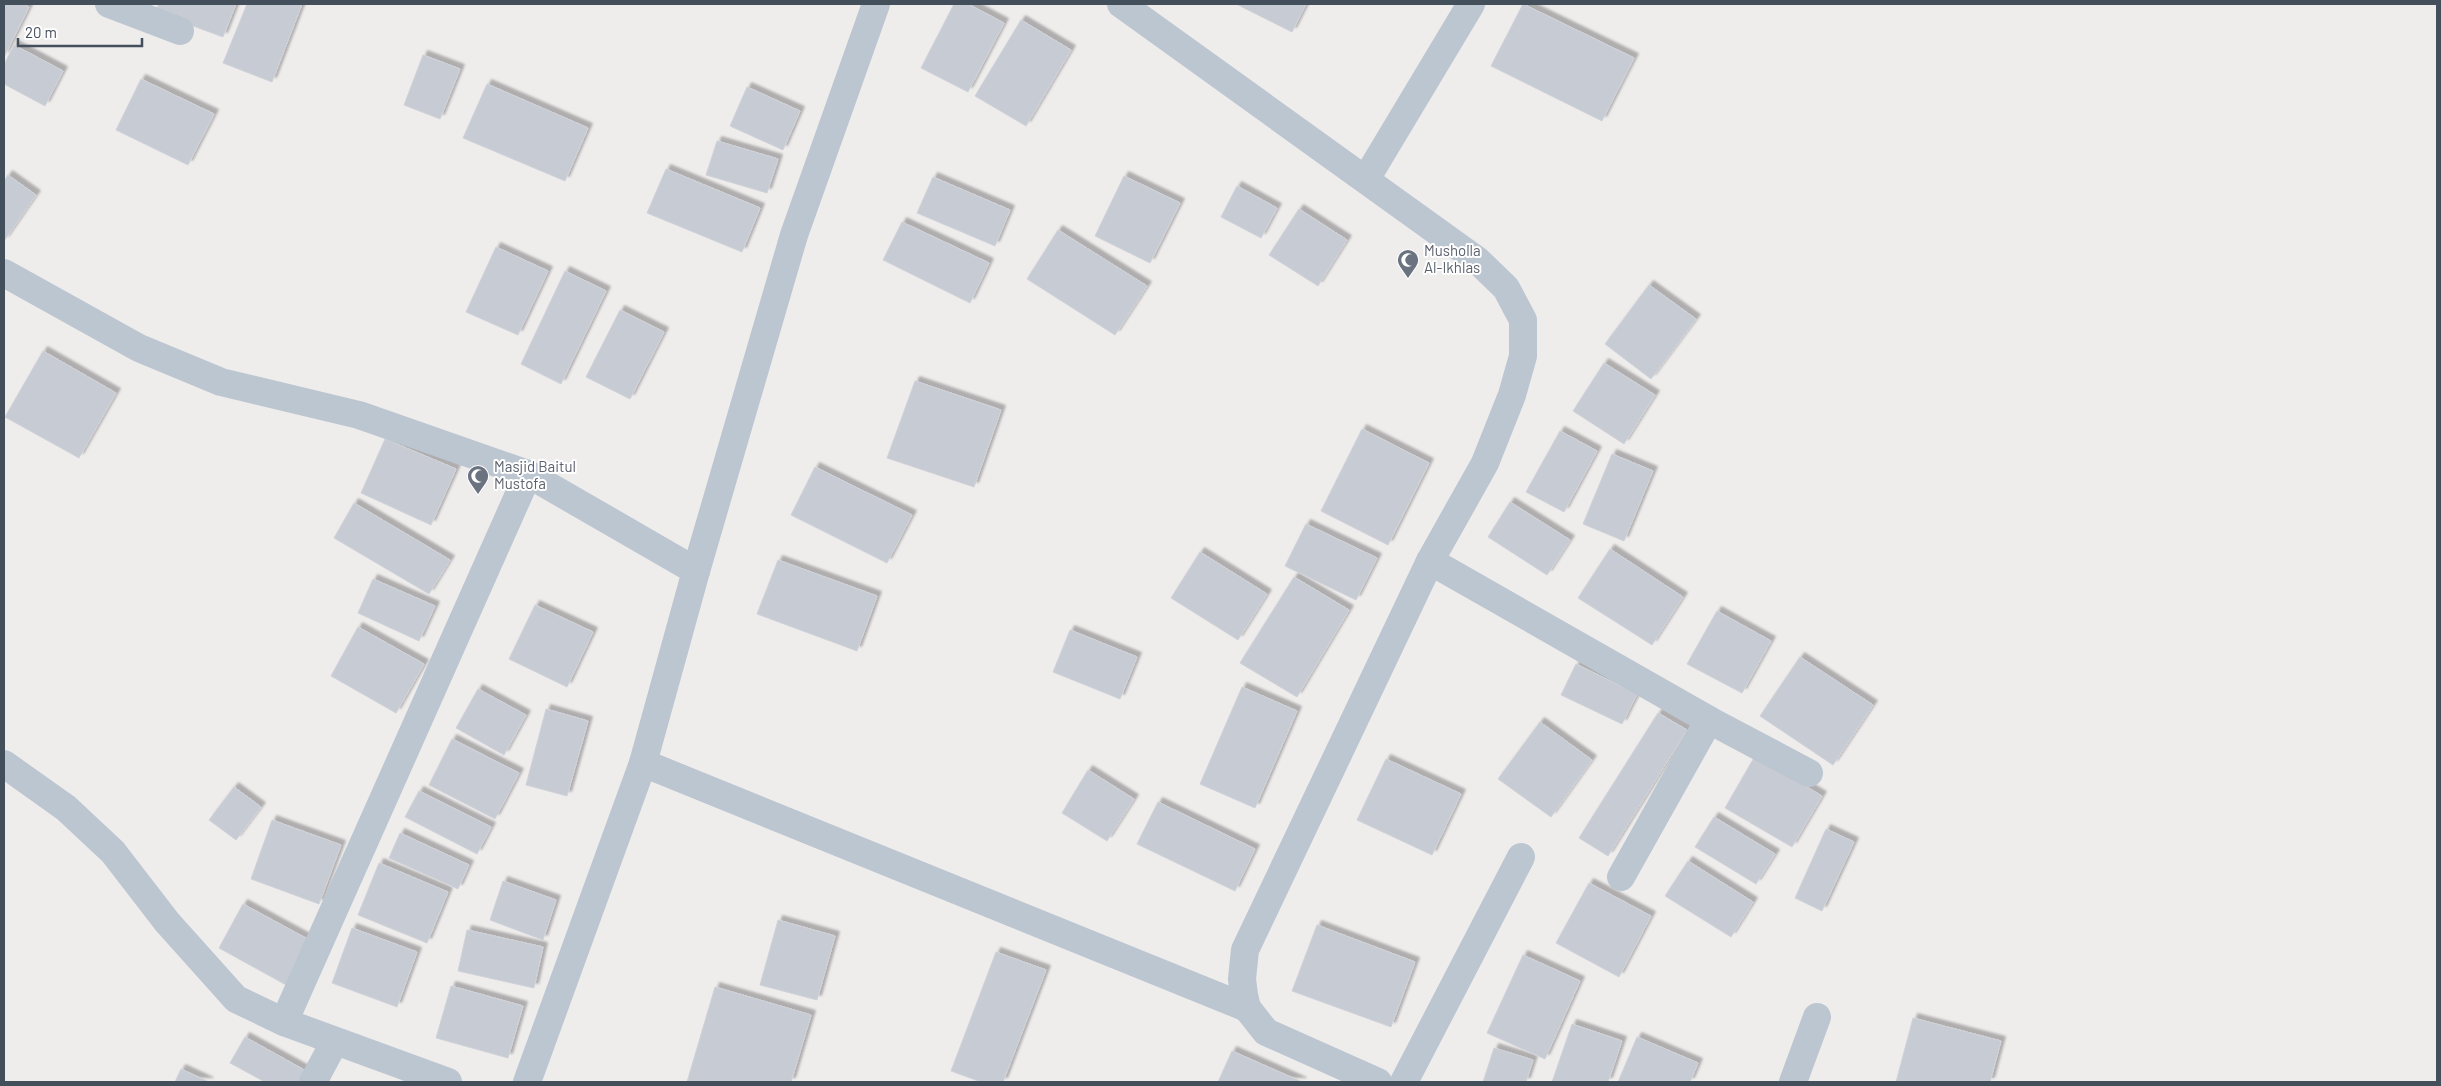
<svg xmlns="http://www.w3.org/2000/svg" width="2441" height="1086" font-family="Barlow,sans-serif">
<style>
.building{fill:#c7cbd3;stroke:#cfd2d9;filter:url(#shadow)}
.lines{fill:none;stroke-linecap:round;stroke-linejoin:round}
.minor{stroke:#bbc6d0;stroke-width:28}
.labels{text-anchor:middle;stroke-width:4;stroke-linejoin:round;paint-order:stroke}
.worship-label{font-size:15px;fill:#5b616d;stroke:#fff;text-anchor:start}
</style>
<defs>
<filter id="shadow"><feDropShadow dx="4.5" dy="-4.5" stdDeviation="1" flood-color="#0004"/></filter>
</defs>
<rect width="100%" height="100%" fill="#efecec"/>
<g class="building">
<polygon points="4,4 23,4 29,7 4,57"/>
<polygon points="159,4 236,4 223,37 155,12"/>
<polygon points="247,4 302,4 272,82 223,63"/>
<polygon points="954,4 968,4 1004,23 968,92 921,68"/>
<polygon points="1236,4 1306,4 1292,32"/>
<polygon points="1523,4 1634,58 1602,121 1491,66"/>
<polygon points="1021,20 1071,50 1026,126 975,96"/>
<polygon points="14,45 63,71 45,106 4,84 4,65"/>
<polygon points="423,55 460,69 440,119 404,105"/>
<polygon points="141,79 214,114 188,165 116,130"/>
<polygon points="487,84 588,128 565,181 463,138"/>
<polygon points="747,87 800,111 783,150 730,126"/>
<polygon points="717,141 778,159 767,193 706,175"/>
<polygon points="666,169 760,208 742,252 647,213"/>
<polygon points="8,175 36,195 4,241 4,181"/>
<polygon points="1124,176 1180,203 1150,263 1095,236"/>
<polygon points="933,177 1010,210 995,246 917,213"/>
<polygon points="1237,186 1277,208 1261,238 1221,217"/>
<polygon points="1299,209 1347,240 1318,286 1269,255"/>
<polygon points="902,222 989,263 970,303 883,260"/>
<polygon points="1058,230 1147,286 1115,335 1027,279"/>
<polygon points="496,247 548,271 518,335 466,312"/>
<polygon points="565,271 606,291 561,384 521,364"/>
<polygon points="1649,285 1696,319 1651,379 1605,344"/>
<polygon points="620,310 664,332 630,399 586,377"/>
<polygon points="43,351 116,393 79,458 5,417"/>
<polygon points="1604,363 1655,395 1624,444 1573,411"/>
<polygon points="915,381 1001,410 974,487 887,458"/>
<polygon points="1362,429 1429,463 1388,545 1321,511"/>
<polygon points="1560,431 1597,451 1564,512 1526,492"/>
<polygon points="385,439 456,469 431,525 361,493"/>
<polygon points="1612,454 1653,471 1624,541 1583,524"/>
<polygon points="815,467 912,515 887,563 791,515"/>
<polygon points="1510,502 1570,540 1547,575 1488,537"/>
<polygon points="354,503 450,560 429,594 334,538"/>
<polygon points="1306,524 1377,558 1356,600 1285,566"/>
<polygon points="1610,549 1683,597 1652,645 1578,598"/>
<polygon points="1200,552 1267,594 1238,640 1171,598"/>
<polygon points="778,560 877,596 857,651 757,614"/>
<polygon points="1294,577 1349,610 1297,697 1240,663"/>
<polygon points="373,579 435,606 419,641 358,613"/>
<polygon points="535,605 593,632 567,687 509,659"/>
<polygon points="1717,611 1771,641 1742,693 1687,664"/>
<polygon points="358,627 424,664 396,713 331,676"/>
<polygon points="1070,630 1137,657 1120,699 1053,672"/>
<polygon points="1800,657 1873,705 1833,765 1760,716"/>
<polygon points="1576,664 1637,694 1622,724 1561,695"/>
<polygon points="1242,687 1297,711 1255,808 1200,784"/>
<polygon points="478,689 526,715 504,755 456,728"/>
<polygon points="546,709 588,721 567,796 526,785"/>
<polygon points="1658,713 1687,730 1608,856 1579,838"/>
<polygon points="1540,722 1592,760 1551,817 1498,779"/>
<polygon points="452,739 519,773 495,819 429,785"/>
<polygon points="1755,756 1822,796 1792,847 1725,808"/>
<polygon points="1386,759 1461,794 1432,855 1357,820"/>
<polygon points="1088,770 1134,799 1107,841 1062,813"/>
<polygon points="234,787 261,807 236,840 209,820"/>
<polygon points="419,791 491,827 477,854 405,817"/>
<polygon points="1158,802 1255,849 1235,891 1137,844"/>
<polygon points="1714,817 1775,854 1756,884 1695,847"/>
<polygon points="272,820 341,845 319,904 251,879"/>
<polygon points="1826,829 1854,842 1822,911 1795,898"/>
<polygon points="400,833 469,865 458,889 389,858"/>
<polygon points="1688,861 1753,902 1731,937 1665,896"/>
<polygon points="379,863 448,892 427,943 358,915"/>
<polygon points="503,881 556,900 543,940 490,920"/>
<polygon points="1589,883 1651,916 1619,977 1556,943"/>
<polygon points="243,904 313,942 288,986 219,948"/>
<polygon points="778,920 835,936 817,1000 760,985"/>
<polygon points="1317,925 1415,962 1391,1027 1292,991"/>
<polygon points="352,928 417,952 397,1007 332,983"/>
<polygon points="467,930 543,947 534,988 458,971"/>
<polygon points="996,952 1046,970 1003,1082 981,1082 951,1071"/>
<polygon points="1523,955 1580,981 1545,1059 1487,1033"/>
<polygon points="451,986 523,1006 508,1058 436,1038"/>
<polygon points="715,987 811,1015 791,1082 687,1082"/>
<polygon points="1913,1018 2001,1041 1990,1082 1896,1082"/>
<polygon points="1572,1024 1622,1041 1608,1082 1552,1082"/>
<polygon points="245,1037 308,1072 302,1082 265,1082 230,1063"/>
<polygon points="1637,1037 1698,1063 1690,1082 1618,1082"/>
<polygon points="1494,1048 1533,1060 1526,1082 1483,1082"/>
<polygon points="1232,1051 1302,1082 1218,1082"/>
<polygon points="181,1069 209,1082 175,1082"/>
</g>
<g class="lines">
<g class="minor">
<polyline points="109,4 180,31"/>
<polyline points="876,4 794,235 696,571 643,763 1247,1008"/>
<polyline points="1121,4 1477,260 1506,288 1523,320 1523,356 1512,395 1485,463 1430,561 1245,950 1242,979 1244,995 1247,1008 1266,1032 1378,1082"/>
<polyline points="1366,179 1471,4"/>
<polyline points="4,273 139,348 221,382 359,415 528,474 696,571"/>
<polyline points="1430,561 1709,720 1809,773"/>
<polyline points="4,764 66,808 113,852 167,922 236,999 284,1022 448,1082"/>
<polyline points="1621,877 1709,720"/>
<polyline points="284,1022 528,474"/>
<polyline points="313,1082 335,1041"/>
<polyline points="527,1082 643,763"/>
<polyline points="1404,1082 1521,857"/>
<polyline points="1793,1082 1817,1017"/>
</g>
</g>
<defs>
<g id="mosque-pin" transform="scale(1.125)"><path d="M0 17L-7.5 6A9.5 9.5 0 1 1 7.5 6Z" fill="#6b7280" stroke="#fff"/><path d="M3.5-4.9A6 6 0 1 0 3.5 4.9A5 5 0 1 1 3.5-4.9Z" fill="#fff"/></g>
</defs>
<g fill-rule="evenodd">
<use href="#mosque-pin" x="1408" y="260"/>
<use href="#mosque-pin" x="478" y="476"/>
</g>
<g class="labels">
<g class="worship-label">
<text x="1424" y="256">Musholla<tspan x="1424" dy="17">Al-Ikhlas</tspan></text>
<text x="494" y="472">Masjid Baitul<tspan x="494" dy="17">Mustofa</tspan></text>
</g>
</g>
<rect width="2441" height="1086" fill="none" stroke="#434f5b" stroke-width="10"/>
<path d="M18 38v8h124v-8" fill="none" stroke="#434f5b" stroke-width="2.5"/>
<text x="25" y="38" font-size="15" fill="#434f5b" stroke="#ffffff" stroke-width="4" paint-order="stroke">20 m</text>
</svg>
